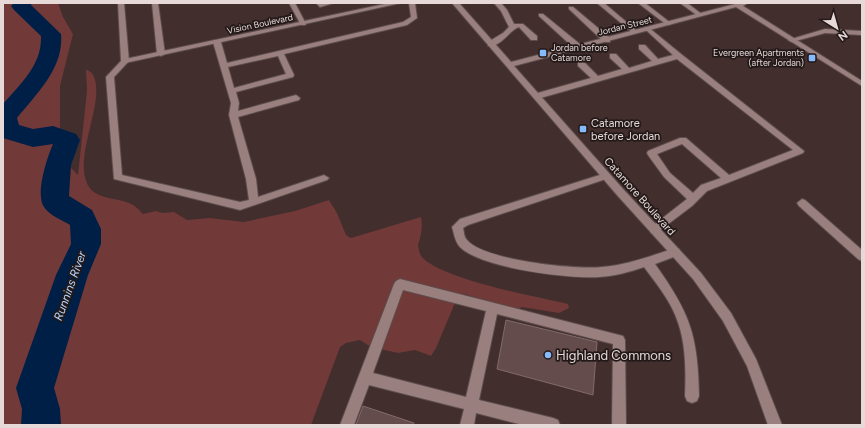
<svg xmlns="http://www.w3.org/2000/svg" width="865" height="428" font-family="Figtree,sans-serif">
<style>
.green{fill:#713938}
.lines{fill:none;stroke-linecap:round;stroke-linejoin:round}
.river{fill:#001f46;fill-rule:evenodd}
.building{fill:#634c4b;stroke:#826a68}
.lane-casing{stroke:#5d4d4c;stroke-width:2}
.street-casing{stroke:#5d4d4c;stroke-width:2}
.lane{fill:#99807f;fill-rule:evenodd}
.street{fill:#99807f;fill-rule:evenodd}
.poi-dot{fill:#86bbfb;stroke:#221918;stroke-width:1.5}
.labels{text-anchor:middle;stroke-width:3.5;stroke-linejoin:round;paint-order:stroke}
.far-street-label{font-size:9px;fill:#e6d9d8;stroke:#221918}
.far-poi-label{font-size:9px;fill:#e6d9d8;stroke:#221918;text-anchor:start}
.poi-label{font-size:11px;fill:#e6d9d8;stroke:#221918;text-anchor:start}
.street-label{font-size:11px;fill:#e6d9d8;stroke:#221918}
.water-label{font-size:12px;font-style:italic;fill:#b3d4fe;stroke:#221918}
.near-poi-label{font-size:13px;fill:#e6d9d8;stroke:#221918;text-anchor:start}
</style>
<rect width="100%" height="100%" fill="#422e2d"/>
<path class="green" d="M3,3H58L63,17L73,34L60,86V134L66,163L78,175L87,91L86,69C88,71 92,72 93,75C107,100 71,159 89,187C97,199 117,198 129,203C135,205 139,210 143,214L156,211L162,213L174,212L187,220L210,218L244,222L295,211L329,200L337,213L346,235L351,238L421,217C423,226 421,237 418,245C419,249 419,254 422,257C441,279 537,297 568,304L569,308L559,313L522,307L510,314L488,302L465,294L455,303L436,348L431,356L415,350L398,353L371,347L360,340L346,343L340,347L311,425H3Z"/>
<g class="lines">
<path class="river" d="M14,3H32L31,5L61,34C64,68 37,93 17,118L19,125L33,129L53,126L76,134L80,140L71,165L69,196L92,210L101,229V244L88,275L54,388L60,409L61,425H21L22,409L16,388L56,275L71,244L70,225C62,220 49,215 44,207C35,194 47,158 53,144L33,147L3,138V104C21,83 42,65 41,36L14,10L11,6Z"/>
</g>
<g class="building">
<polygon points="506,320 597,342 593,395 497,369"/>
<polygon points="363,406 414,423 413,425 356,425"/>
</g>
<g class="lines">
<g class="lane-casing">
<g id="lane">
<path d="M118,3H124L129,61L114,77L122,175L240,202L249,200L246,179L229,115L231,103L213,42L214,40L221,42L227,63L403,22L411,17L409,3H415L417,18L407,25L284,54L294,75L293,77L236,92L239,103L238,111L296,95L300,98L299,100L238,117L256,179L258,197L324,175L329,178L327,180L240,210L114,179L106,77L121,61ZM278,56L286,74L234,88L228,67Z"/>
<polygon points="152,3 158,3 165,54 161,56 157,54"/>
<polygon points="289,3 295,3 306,24 305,25 301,25"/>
<polygon points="316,3 334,3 320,7"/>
<path d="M494,3H501L507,10L514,24H523L537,36V40H531L519,27C509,30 502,47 488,46V42L503,33L509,27L501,11Z"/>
<polygon points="597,3 604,3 637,31 637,33 633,33"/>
<polygon points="638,3 645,3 672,24 667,25"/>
<polygon points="680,3 687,3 703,15 698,16"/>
<polygon points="569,7 573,7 610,38 610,42 604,42 569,9"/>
<polygon points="539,14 543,14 581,45 581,49 575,49 539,16"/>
<path d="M648,27L681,54L804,151L803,153L707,191L692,206L655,234L651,233L650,230L651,227L687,199L664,177L648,155L647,153L648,151L680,138H686L729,175L793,150L677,59L537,99L533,96L534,94L591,78L578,66V62H584L598,76L622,69L610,58V54H616L629,68L652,61L639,49V45H645L658,59L673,55L646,30L645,29ZM682,144L721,178L701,185L693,193L670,173L657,154Z"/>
<polygon points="825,29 862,31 862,35 825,33 792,42 788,40"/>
<path d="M606,173L611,176L609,178L468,225L463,228C464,232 464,237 467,240C483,260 576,270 602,267C627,265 651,256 675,248L679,249L680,252L679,255L655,264C690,313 698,335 699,396L697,401L692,403L687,401L685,396C686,370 686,341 676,317C669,299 656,283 644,267C630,272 615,276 599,277C569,279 481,268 460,247C455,242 454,233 452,227L460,219Z"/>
<path d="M400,279L623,336L625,340L626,425H612L613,344L497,314L479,400L553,418L558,420L560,425H523L476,413L474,425H460L464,409L369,385L354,425H340L394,284L396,281ZM403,290L486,311L466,397L373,373Z"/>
</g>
</g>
<g class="street-casing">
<g id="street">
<polygon points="389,3 401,3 125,63 121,61 125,59"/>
<polygon points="452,3 459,3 511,62 735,4 748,3 743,6 862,81 862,86 736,7 514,66 623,189 701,273 731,313 756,359 782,425 768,425 747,366 723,321 693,279 617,195"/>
<polygon points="802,199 805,200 862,250 862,261 858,259 799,206 797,203"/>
</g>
</g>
<use href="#lane" class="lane"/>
<use href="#street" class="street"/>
</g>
<g class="poi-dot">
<rect x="539" y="49" width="8" height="8" rx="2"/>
<rect x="808" y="54" width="8" height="8" rx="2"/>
<rect x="579" y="125" width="8" height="8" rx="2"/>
<circle cx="548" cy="355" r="4"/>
</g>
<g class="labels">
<g class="far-street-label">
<text transform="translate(260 24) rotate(-12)" y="3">Vision Boulevard</text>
<text transform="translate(625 26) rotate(-14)" y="3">Jordan Street</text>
</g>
<g class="far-poi-label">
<text x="551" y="51">Jordan before<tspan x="551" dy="10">Catamore</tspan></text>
<text x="804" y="56" text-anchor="end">Evergreen Apartments<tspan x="804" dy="10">(after Jordan)</tspan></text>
</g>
<g class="poi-label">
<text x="591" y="127">Catamore<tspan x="591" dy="13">before Jordan</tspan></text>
</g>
<g class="street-label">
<text transform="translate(640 196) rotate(48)" y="4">Catamore Boulevard</text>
</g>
<g class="water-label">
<text transform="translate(70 286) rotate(-70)" y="4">Runnins River</text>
</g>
<g class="near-poi-label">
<text x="556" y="360">Highland Commons</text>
</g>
</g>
<rect width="865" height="428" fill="none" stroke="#e6d9d8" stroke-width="8"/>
<g transform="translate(837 28) rotate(143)" stroke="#221918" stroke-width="3" paint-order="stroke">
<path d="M0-3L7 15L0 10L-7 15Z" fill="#e6d9d8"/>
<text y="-6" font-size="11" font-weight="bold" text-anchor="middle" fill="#e6d9d8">N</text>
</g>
</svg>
